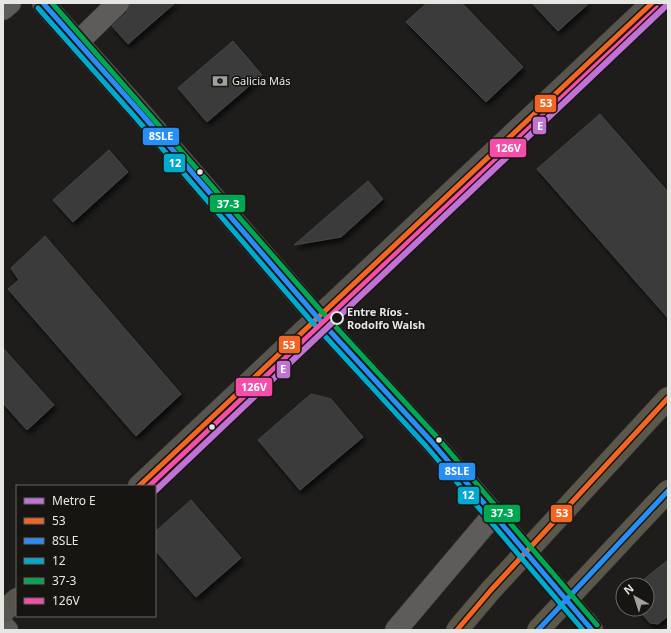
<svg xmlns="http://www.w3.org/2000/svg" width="671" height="633" font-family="'Noto Sans',sans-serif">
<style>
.building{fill:#3a3a3a;stroke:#484747;filter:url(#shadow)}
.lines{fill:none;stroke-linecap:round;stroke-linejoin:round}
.major-tunnel{stroke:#3c3b3a;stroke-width:22;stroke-dasharray:22 11;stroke-linecap:butt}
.minor-casing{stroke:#383736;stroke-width:23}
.major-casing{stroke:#383736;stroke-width:23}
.minor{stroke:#5d5c5b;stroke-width:22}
.major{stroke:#58554e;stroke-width:22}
.highway-bridge-casing{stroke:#383736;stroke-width:23;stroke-linecap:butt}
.highway-bridge{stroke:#5b584b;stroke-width:22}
.bus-1-casing{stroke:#161512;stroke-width:8}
.bus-2-casing{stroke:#161512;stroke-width:8}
.bus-3-casing{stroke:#161512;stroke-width:8}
.bus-4-casing{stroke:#161512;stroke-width:8}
.bus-5-casing{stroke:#161512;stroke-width:8}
.bus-1{stroke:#f26522;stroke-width:5}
.bus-2{stroke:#268ef4;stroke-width:5}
.bus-3{stroke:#00a9ce;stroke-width:5}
.bus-4{stroke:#00a651;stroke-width:5}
.bus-5{stroke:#f54da8;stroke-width:5}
.metro-1-casing{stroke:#161512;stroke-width:9}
.metro-1{stroke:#c072d6;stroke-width:6}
.bus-dot{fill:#e6e6e3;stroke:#161512;stroke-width:1.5}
.stop-dot{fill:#161512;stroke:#e6e6e3;stroke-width:2}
.labels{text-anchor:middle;stroke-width:3;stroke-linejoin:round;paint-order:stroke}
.poi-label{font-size:11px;fill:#e6e6e3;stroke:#161512;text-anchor:start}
.stop-label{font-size:11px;font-weight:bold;fill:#e6e6e3;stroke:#161512;text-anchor:start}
.line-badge{stroke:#161512;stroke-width:1.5}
.badge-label{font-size:11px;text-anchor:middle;font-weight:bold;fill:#fff}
</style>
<defs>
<filter id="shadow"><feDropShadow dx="2.5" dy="4.5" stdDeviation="2" flood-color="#0009"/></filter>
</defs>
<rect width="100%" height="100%" fill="#1e1d1c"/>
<g class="building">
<polygon points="130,3 175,3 128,44 112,26 127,12"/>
<polygon points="427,3 462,3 523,67 486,102 406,22"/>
<polygon points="532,3 589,3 558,31"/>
<polygon points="233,41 262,75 207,122 178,88"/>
<polygon points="600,114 668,192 668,318 537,169"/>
<polygon points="109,150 128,172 73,222 53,200"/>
<polygon points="368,181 383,199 341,237 294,245"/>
<polygon points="45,236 181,394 136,436 8,289 19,280 11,268"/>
<polygon points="3,348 54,405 27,430 3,403"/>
<polygon points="311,394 331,399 363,437 300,490 258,440"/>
<polygon points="191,500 241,558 196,597 155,550 155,532"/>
<polygon points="668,560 668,616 658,624 650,623 638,609 647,609 647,585 637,585"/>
</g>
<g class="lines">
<polyline class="major-tunnel" points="506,528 586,622"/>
<g class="minor-casing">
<g id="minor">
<polyline points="3,9 10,3"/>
<polyline points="78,42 118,3"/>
<polyline points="3,626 7,630"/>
<polyline points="396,630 494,514"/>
</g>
</g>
<g class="major-casing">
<g id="major">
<polyline points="43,3 140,112 317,317 431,441 506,528"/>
<polyline points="139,486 652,3"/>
<polyline points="3,612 17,599"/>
<polyline points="586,622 592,630"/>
</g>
</g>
<use href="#minor" class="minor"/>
<use href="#major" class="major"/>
<g class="highway-bridge-casing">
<g id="highway-bridge">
<polyline points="457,630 491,590 668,398"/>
<polyline points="538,630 668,491"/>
</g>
</g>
<use href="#highway-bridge" class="highway-bridge"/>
<g class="bus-1-casing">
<g id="bus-1">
<polyline points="139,486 652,3"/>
<polyline points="457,630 491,590 668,398"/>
</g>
</g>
<g class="bus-2-casing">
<g id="bus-2">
<polyline points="43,3 140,112 317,317 431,441 592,630"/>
<polyline points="538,630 668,491"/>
</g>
</g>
<g class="bus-3-casing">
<polyline id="bus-3" points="38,8 135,117 312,322 426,446 583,630"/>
</g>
<g class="bus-4-casing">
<polyline id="bus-4" points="52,3 322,312 436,436 597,625"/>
</g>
<g class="bus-5-casing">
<polyline id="bus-5" points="149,486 657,8"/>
</g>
<use href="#bus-1" class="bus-1"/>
<use href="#bus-2" class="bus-2"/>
<use href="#bus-3" class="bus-3"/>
<use href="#bus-4" class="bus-4"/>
<use href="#bus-5" class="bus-5"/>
<g class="metro-1-casing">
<polyline id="metro-1" points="155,491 668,4"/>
</g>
<use href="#metro-1" class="metro-1"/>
</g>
<defs>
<g id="bank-bare" transform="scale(1.2)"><path d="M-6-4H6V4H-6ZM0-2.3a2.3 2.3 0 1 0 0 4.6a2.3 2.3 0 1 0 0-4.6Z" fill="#a0a09d" stroke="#161512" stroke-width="2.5" paint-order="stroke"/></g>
</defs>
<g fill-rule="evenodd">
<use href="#bank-bare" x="220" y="81"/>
</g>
<g class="bus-dot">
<circle cx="200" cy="172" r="3.5"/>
<circle cx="212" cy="427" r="3.5"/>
<circle cx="439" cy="440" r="3.5"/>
</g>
<circle class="stop-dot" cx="337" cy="318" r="6"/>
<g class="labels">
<g class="poi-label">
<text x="232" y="85">Galicia Más</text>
</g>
<g class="stop-label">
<text x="347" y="316">Entre Ríos -<tspan x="347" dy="13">Rodolfo Walsh</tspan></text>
</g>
</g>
<g class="line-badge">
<rect x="534" y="94" width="23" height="19" rx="4" fill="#f26522"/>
<rect x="532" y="116" width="15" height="19" rx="4" fill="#c072d6"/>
<rect x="142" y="127" width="38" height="19" rx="4" fill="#268ef4"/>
<rect x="489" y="138" width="38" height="20" rx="4" fill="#f54da8"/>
<rect x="163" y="153" width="23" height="20" rx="4" fill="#00a9ce"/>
<rect x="209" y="194" width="37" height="19" rx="4" fill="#00a651"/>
<rect x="278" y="335" width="23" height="19" rx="4" fill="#f26522"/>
<rect x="276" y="360" width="15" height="19" rx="4" fill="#c072d6"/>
<rect x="235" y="377" width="38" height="20" rx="4" fill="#f54da8"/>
<rect x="438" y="462" width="38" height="19" rx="4" fill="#268ef4"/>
<rect x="457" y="486" width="23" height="19" rx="4" fill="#00a9ce"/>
<rect x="483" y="504" width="38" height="19" rx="4" fill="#00a651"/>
<rect x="550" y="504" width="23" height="19" rx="4" fill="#f26522"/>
</g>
<g class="badge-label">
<text x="546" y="107">53</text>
<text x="540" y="130">E</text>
<text x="161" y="140">8SLE</text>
<text x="508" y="152">126V</text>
<text x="175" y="167">12</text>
<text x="228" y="208">37-3</text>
<text x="289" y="349">53</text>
<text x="283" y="373">E</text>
<text x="254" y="391">126V</text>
<text x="457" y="475">8SLE</text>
<text x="468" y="499">12</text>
<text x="502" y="517">37-3</text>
<text x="562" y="517">53</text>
</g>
<rect width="671" height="633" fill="none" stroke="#e6e6e3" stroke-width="8"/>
<rect x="16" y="485" width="140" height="132" fill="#161512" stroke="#696966"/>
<rect x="24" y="498" width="20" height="6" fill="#c072d6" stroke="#696966"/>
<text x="52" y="505" font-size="12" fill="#e6e6e3">Metro E</text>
<rect x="24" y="518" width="20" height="6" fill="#f26522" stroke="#696966"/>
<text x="52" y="525" font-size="12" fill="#e6e6e3">53</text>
<rect x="24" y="538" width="20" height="6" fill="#268ef4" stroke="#696966"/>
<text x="52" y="545" font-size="12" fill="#e6e6e3">8SLE</text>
<rect x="24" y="558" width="20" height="6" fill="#00a9ce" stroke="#696966"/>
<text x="52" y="565" font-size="12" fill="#e6e6e3">12</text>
<rect x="24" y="578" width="20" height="6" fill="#00a651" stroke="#696966"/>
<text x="52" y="585" font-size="12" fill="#e6e6e3">37-3</text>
<rect x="24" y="598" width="20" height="6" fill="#f54da8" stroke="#696966"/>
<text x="52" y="605" font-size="12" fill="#e6e6e3">126V</text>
<g transform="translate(635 597) rotate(321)"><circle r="19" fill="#161512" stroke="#696966"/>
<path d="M0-3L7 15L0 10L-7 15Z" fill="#a0a09d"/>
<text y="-6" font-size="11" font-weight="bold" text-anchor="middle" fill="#e6e6e3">N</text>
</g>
</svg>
